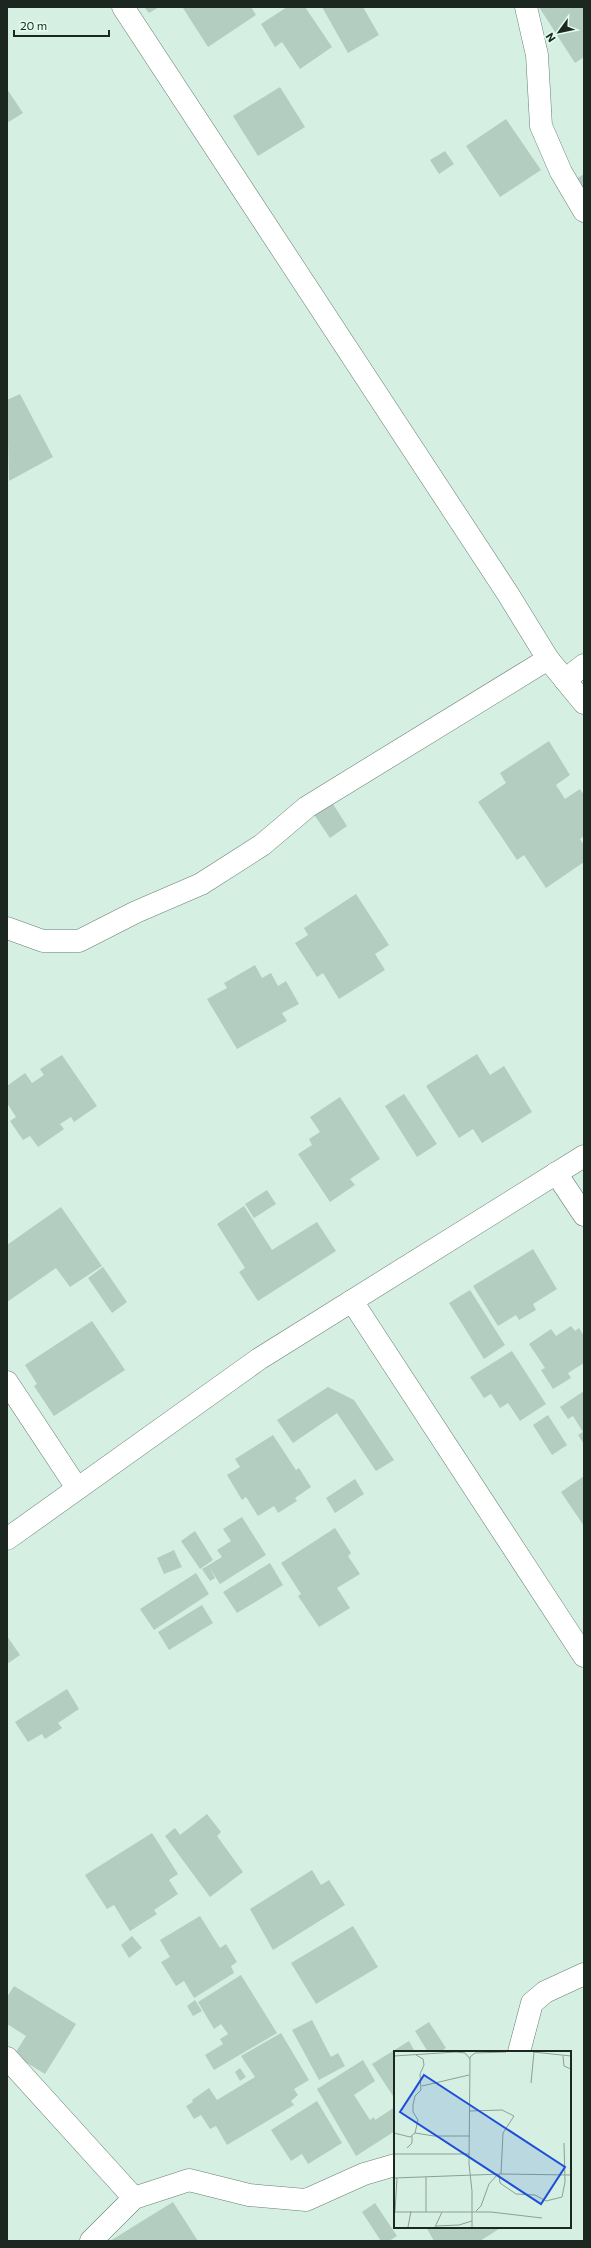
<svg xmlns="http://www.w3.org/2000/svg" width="591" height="2248" font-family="Commissioner,sans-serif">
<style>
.building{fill:#b3cec0}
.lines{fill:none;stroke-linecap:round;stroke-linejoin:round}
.street-casing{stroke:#677f73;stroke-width:23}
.street{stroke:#fff;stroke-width:22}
.inset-road{fill:none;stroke:#8ba095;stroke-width:1}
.view{fill:#1d4ed8;fill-opacity:0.15;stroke:#1d4ed8;stroke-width:2}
.inset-edge{fill:none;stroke:#1d2722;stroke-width:2}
</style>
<rect width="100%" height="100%" fill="#d5f0e2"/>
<g class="building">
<polygon points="144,7 159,7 149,13"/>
<polygon points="185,7 251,7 256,15 208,47 183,8"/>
<polygon points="287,7 305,7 332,47 300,69 282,42 275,47 261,24"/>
<polygon points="322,7 363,7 379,35 348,53"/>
<polygon points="539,7 584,7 584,57 575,63"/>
<polygon points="280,87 305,127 258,156 233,116"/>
<polygon points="7,89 23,113 7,123"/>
<polygon points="506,119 541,170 500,197 466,146"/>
<polygon points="445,151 454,164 439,174 430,160"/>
<polygon points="584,174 584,210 568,184"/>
<polygon points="20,394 53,457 9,481 7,400"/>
<polygon points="549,741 570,775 556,785 565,799 580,789 584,795 584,836 580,839 584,845 584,862 546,888 524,855 517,860 478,802 506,783 500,773"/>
<polygon points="331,801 347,826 330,838 313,813"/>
<polygon points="356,894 389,945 375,954 385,970 339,999 323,973 317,977 295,943 308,935 304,928"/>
<polygon points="255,965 262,978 271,973 278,986 286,981 299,1004 282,1013 287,1021 237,1049 207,999 227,988 224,983"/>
<polygon points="477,1054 490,1075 504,1066 532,1112 482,1143 473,1129 459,1138 426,1086"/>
<polygon points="62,1055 97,1106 74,1122 71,1117 60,1124 64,1129 38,1147 30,1136 23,1140 10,1121 16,1117 7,1103 7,1086 25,1073 32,1083 44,1075 40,1069"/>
<polygon points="404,1094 437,1144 417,1157 385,1106"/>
<polygon points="340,1097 380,1159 350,1179 355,1185 330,1202 298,1154 312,1145 309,1139 320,1132 310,1117"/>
<polygon points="267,1190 276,1204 254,1218 245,1204"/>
<polygon points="244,1206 272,1250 317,1222 336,1251 258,1301 239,1272 245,1268 217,1224"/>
<polygon points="61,1207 102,1266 70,1287 56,1268 7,1302 7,1245"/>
<polygon points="533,1249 557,1289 533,1304 536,1310 519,1320 516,1315 498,1326 473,1286"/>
<polygon points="103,1267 127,1302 112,1313 88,1278"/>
<polygon points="470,1290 505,1345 484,1359 449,1303"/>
<polygon points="92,1321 125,1370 54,1416 34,1386 37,1384 25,1365"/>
<polygon points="571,1326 575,1331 579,1328 584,1336 584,1363 568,1373 571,1378 553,1389 541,1370 545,1368 529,1344 551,1329 556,1336"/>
<polygon points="512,1351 546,1404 520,1421 508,1403 500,1408 491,1394 484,1398 470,1377"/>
<polygon points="328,1387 354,1400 394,1460 376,1471 337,1413 293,1443 277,1420"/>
<polygon points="584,1391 584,1444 578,1435 583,1432 573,1416 568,1419 560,1407"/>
<polygon points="548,1415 567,1445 552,1455 533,1425"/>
<polygon points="273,1435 296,1470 299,1468 311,1487 295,1498 297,1501 278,1513 274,1506 258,1516 246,1497 242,1500 227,1475 240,1467 235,1459"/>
<polygon points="584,1476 584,1526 561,1492"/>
<polygon points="355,1479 364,1494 335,1513 326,1498"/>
<polygon points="242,1517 266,1555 220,1584 209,1567 215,1578 210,1581 202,1569 222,1557 217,1550 231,1541 223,1529"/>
<polygon points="335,1528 351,1553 348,1556 360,1574 337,1588 350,1608 319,1627 298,1596 301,1594 281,1563"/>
<polygon points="195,1531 213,1560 200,1569 181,1541"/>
<polygon points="174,1550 182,1567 164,1574 157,1558"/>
<polygon points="270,1563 283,1585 237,1613 223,1592"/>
<polygon points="196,1573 209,1594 154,1630 140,1609"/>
<polygon points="202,1605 213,1623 169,1650 158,1632"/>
<polygon points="7,1636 20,1655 7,1664"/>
<polygon points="67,1689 79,1709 58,1723 62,1728 45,1739 42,1734 28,1742 15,1722"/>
<polygon points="207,1814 221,1832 217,1836 243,1872 210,1897 165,1836 175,1828 180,1835"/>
<polygon points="152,1833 178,1874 169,1880 178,1894 154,1910 157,1914 130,1931 114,1905 107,1909 85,1875"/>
<polygon points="312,1870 321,1885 329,1880 345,1905 273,1950 250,1909"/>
<polygon points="200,1916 220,1948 226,1944 237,1962 231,1966 234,1973 194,1998 184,1981 176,1986 161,1962 170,1957 160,1940"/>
<polygon points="353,1926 378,1967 316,2004 291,1963"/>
<polygon points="132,1936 142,1948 129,1958 121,1945"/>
<polygon points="241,1975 277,2033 214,2070 205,2055 223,2044 220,2039 228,2034 221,2024 214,2029 198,2002"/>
<polygon points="14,1986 76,2024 45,2074 14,2055 26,2036 7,2024 7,1997"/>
<polygon points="195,2000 202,2011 193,2016 187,2006"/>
<polygon points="312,2020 331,2057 338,2053 345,2066 319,2080 292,2030"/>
<polygon points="429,2022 446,2048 440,2052 428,2052 415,2031"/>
<polygon points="281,2033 309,2080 294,2089 298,2095 291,2101 294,2105 227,2145 216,2126 210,2129 201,2115 194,2119 186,2106 193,2102 192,2100 209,2088 217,2100 255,2077 241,2056"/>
<polygon points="409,2041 415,2052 395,2052 395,2099 372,2064"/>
<polygon points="363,2060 375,2081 354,2095 370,2120 374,2117 375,2120 395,2107 395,2131 356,2156 317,2089"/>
<polygon points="240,2068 246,2077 240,2081 235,2072"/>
<polygon points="317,2101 342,2143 308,2164 302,2154 291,2161 271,2130"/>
<polygon points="173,2202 198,2241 110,2241"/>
<polygon points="375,2203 397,2236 389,2241 381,2241 362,2212"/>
<polygon points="426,2227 502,2227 480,2241 434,2241"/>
</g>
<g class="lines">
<g class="street-casing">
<g id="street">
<polyline points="123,7 508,594 548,659 584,703"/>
<polyline points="526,7 537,55 541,126 561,172 584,211"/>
<polyline points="565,680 584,665"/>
<polyline points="7,928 43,941 79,941 136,912 201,884 262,845 307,807 548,659"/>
<polyline points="556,1173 584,1215"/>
<polyline points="352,1301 584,1656"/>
<polyline points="7,1382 77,1488"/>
<polyline points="7,1539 259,1359 584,1156"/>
<polyline points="519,2052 532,2003 545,1992 584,1974"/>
<polyline points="7,2058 134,2198"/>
<polyline points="91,2241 134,2198 189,2180 249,2195 306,2200 364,2174 395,2165"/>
</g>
</g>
<use href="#street" class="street"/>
</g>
<g transform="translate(394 2051)">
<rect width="177" height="177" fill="#d5f0e2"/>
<path class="inset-road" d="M139,1L177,5M0,5L62,1L71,2L76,8M169,5L170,15L177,18M137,32L140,1M28,35L75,24M75,60L108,59L120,65L109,82L107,123M0,82L16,86L21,82L40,85H75M21,82L24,69L19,61V54L21,45L27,39L26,23L30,14L29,8L22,4M13,97L18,92V85M0,103H75M105,123L106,132L122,143L141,144L152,150L168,146L171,131L170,92M32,126V161M0,127L107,123L177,124M82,160L87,155L95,133L103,124M0,161H97L148,167M1,161L3,127M42,175L65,174L78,170M14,176L17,160M41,176L48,161M78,176V140L75,113L76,6L81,2L112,1"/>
<path class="view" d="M30,24L171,116L147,153L6,61Z"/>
<rect width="177" height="177" class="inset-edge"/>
</g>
<rect width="591" height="2248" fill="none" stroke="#1d2722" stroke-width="16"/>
<g transform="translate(559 32) rotate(237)" stroke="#e2fdef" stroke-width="3" paint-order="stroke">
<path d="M0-3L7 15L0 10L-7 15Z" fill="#1d2722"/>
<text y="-6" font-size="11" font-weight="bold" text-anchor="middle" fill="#1d2722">N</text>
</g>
<path d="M14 30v6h95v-6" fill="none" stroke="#1d2722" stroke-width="2"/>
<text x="20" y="30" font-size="12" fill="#1d2722" stroke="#e2fdef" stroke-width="3" paint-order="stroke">20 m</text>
</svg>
